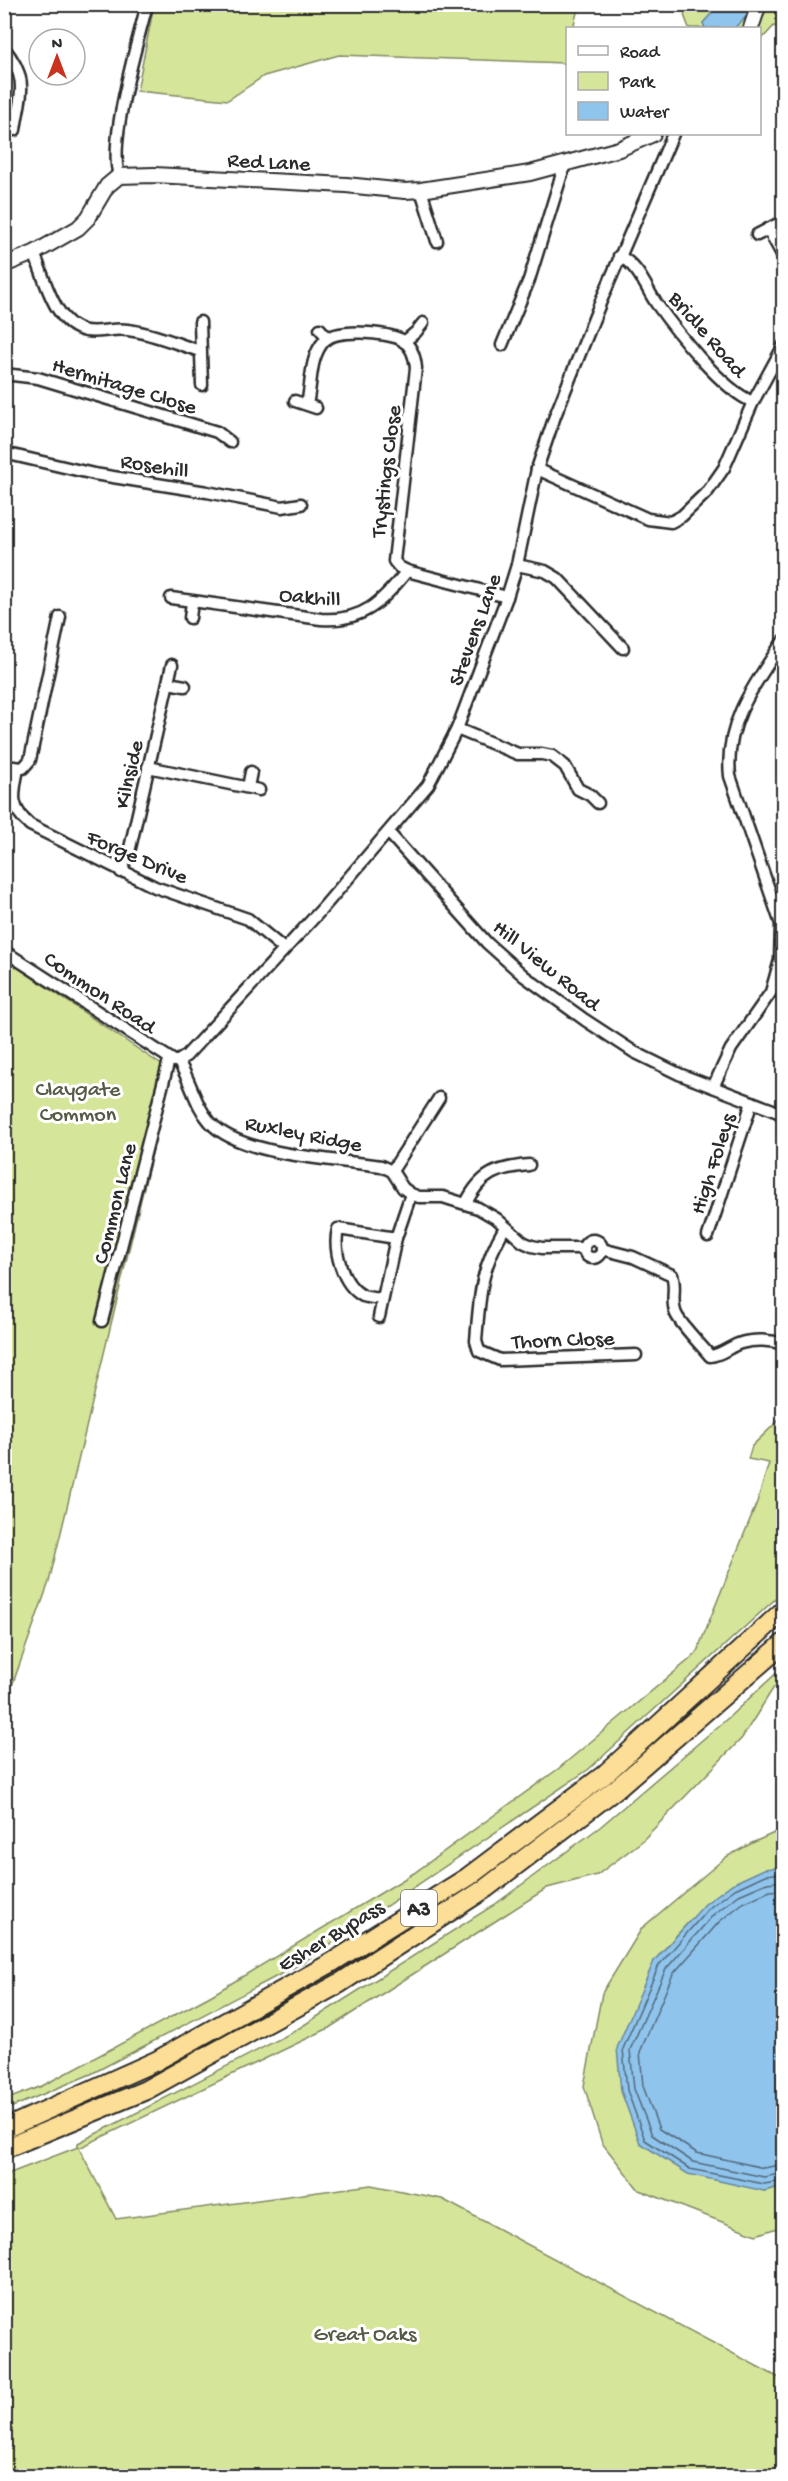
<svg xmlns="http://www.w3.org/2000/svg" width="788" height="2481" font-family="'Gochi Hand',sans-serif">
<style>
.green{fill:#d5e69a;stroke:#808862;stroke-width:1.5}
.water{fill:#8fc4ed;stroke:#67879f;stroke-width:1.5}
.lines{fill:none;stroke-linecap:round;stroke-linejoin:round}
.shore{stroke:#536879;stroke-width:1.5}
.minor-casing{stroke:#2b2b2b;stroke-width:15}
.tertiary-casing{stroke:#2b2b2b;stroke-width:18}
.trunk-casing{stroke:#2b2b2b;stroke-width:22}
.minor{stroke:#fff;stroke-width:10}
.tertiary{stroke:#fff;stroke-width:14}
.trunk{stroke:#fdde96;stroke-width:18}
.labels{text-anchor:middle;stroke-width:6;stroke-linejoin:round;paint-order:stroke}
.shield{fill:#fff;stroke:#6b6b6b;stroke-width:1.5}
.shield-label{font-size:21px;font-weight:bold;fill:#2b2b2b}
.street-label{font-size:22px;fill:#2b2b2b;stroke:#fff}
.park-label{font-size:22px;fill:#565a47;stroke:#fff}
</style>
<rect width="100%" height="100%" fill="#fff"/>
<filter id="ink" filterUnits="userSpaceOnUse"><feTurbulence type="fractalNoise" baseFrequency=".0167" numOctaves="2"/><feDisplacementMap in="SourceGraphic" scale="12" xChannelSelector="R" yChannelSelector="G"/><feConvolveMatrix kernelMatrix="1 2 1 2 8 2 1 2 1" color-interpolation-filters="sRGB"/></filter>
<g filter="url(#ink)">
<g class="green">
<polygon points="154,5 154,4 579,5 573,28 568,28 567,52 565,63 339,55 264,76 228,100 137,91"/>
<polygon points="690,5 720,5 703,23 705,28 689,28 684,15"/>
<polygon points="751,5 783,5 783,26 774,26 760,41 760,28 734,28 746,17"/>
<polygon points="5,959 169,1070 156,1137 49,1582 9,1694 5,1698"/>
<polygon points="783,1416 783,1592 589,1769 302,1963 91,2074 5,2110 5,2100 42,2086 212,1995 414,1873 558,1769 696,1654 757,1502 769,1463 748,1459 752,1446"/>
<polygon points="783,1667 783,1681 774,1687 742,1738 641,1842 597,1875 547,1888 329,2028 79,2148 116,2219 371,2185 442,2199 783,2380 783,2476 5,2476 5,2175 78,2147 78,2143 293,2032 494,1905 600,1827 728,1718"/>
<path d="M783,1829V1867C725,1874 691,1919 654,1961L764,2191L783,2186V2226L756,2235L639,2190L602,2143L584,2086L602,1993L642,1928L726,1857L752,1843Z"/>
</g>
<g class="water">
<polygon points="720,4 751,4 751,5 746,17 734,28 705,28 703,23"/>
<polygon points="783,1867 783,2186 764,2191 688,2174 640,2143 621,2091 617,2048 654,1961 705,1904 732,1884 764,1869"/>
</g>
<g class="lines">
<g class="shore">
<polyline points="784,1873 765,1875 735,1889 709,1908 659,1965 623,2049 627,2090 645,2140 690,2169 764,2184 784,2181"/>
<polyline points="784,1881 767,1883 739,1895 714,1914 666,1969 630,2050 634,2089 652,2135 693,2162 764,2177 784,2173"/>
<polyline points="784,1890 770,1891 743,1903 720,1921 673,1974 640,2052 643,2086 659,2129 697,2153 764,2168 784,2164"/>
</g>
<g class="minor-casing">
<g id="minor">
<path d="M4,48C30,81 20,94 15,130"/>
<path d="M119,176C108,140 137,45 147,4"/>
<polyline points="421,190 437,241"/>
<polyline points="768,229 784,258"/>
<polyline points="757,235 776,225"/>
<path d="M34,253C45,278 54,325 86,331C100,333 114,328 128,330C153,333 177,344 200,351"/>
<path d="M619,256C638,265 645,286 656,303C676,331 722,390 753,402"/>
<polyline points="200,322 202,385"/>
<polyline points="320,329 328,338"/>
<polyline points="404,342 416,332 423,323"/>
<polyline points="502,345 529,280 565,164"/>
<polyline points="4,374 38,378 171,418 217,432 230,442"/>
<polyline points="295,401 316,408"/>
<path d="M307,404C312,384 309,358 324,341C336,328 387,332 402,340C412,346 415,357 416,368L394,561L399,567L407,571L507,597"/>
<polyline points="4,453 94,474 207,492 282,507 301,504"/>
<polyline points="537,469 648,519 671,522 682,516 708,491 724,468 753,402 784,345"/>
<polyline points="517,565 545,571 557,578 623,648"/>
<path d="M171,598L321,619C363,622 382,602 407,571"/>
<polyline points="190,618 192,602"/>
<polyline points="168,683 185,686"/>
<polyline points="457,729 518,754 542,754 552,756 565,766 578,789 590,795 598,803"/>
<polyline points="4,766 23,768 30,760 60,617"/>
<polyline points="148,767 259,790"/>
<path d="M18,769C13,794 9,807 30,825L155,887L248,919L284,949"/>
<polyline points="248,787 251,772"/>
<polyline points="389,833 487,943 524,976 585,1020 634,1052 679,1074 778,1112 784,1117"/>
<polyline points="121,872 130,848 172,665"/>
<polyline points="4,951 174,1061"/>
<polyline points="178,1061 186,1056 322,909 428,785 457,729 507,597 517,565 537,469 555,416 601,301 673,134"/>
<path d="M178,1061C191,1080 194,1104 210,1122C239,1156 336,1159 381,1166L392,1171L403,1188L411,1194L419,1197H443L478,1208L497,1219L523,1242L532,1246L542,1248H584"/>
<path d="M713,1087L731,1049L771,992L780,960L781,924L730,776C724,723 756,682 784,640"/>
<polyline points="392,1171 439,1098"/>
<path d="M466,1203C481,1173 497,1168 529,1165"/>
<path d="M505,1227C480,1270 480,1293 476,1341L479,1351L500,1360L636,1355"/>
<polyline points="708,1236 752,1102"/>
<circle cx="593" cy="1249" r="9"/>
<path d="M602,1249L633,1257L672,1275C677,1287 670,1301 676,1314C681,1325 702,1346 710,1356C722,1355 730,1346 741,1343C754,1339 771,1340 784,1344"/>
<path d="M382,1299C376,1298 369,1298 363,1296C342,1285 333,1250 338,1229L396,1238"/>
<polyline points="379,1317 396,1238 411,1194"/>
<polyline points="102,1321 169,1060"/>
</g>
</g>
<g class="tertiary-casing">
<g id="tertiary">
<polyline points="751,28 759,4"/>
<polyline points="4,265 34,253 78,228 88,218 107,186 119,176 154,175 346,185 405,191 421,190 530,173 619,149 653,134"/>
</g>
</g>
<g class="trunk-casing">
<g id="trunk">
<polyline points="4,2129 156,2061 331,1963 468,1877 604,1775 784,1610"/>
<polyline points="4,2149 146,2090 340,1983 486,1888 616,1789 784,1643"/>
</g>
</g>
<use href="#minor" class="minor"/>
<use href="#tertiary" class="tertiary"/>
<use href="#trunk" class="trunk"/>
</g>
</g>
<g class="labels">
<rect class="shield" x="401" y="1890" width="36" height="36" rx="4.5"/>
<g class="shield-label">
<text x="419" y="1915">A3</text>
</g>
<g class="street-label">
<text transform="translate(269 160) rotate(3)" y="8">Red Lane</text>
<text transform="translate(709 333) rotate(49)" y="8">Bridle Road</text>
<text transform="translate(125 384) rotate(17)" y="8">Hermitage Close</text>
<text transform="translate(155 464) rotate(9)" y="8">Rosehill</text>
<text transform="translate(384 471) rotate(-83)" y="8">Trystings Close</text>
<text transform="translate(310 595) rotate(5)" y="8">Oakhill</text>
<text transform="translate(473 629) rotate(-70)" y="8">Stevens Lane</text>
<text transform="translate(127 774) rotate(-77)" y="8">Kilnside</text>
<text transform="translate(138 855) rotate(23)" y="8">Forge Drive</text>
<text transform="translate(548 964) rotate(39)" y="8">Hill View Road</text>
<text transform="translate(101 991) rotate(34)" y="8">Common Road</text>
<text transform="translate(304 1132) rotate(11)" y="8">Ruxley Ridge</text>
<text transform="translate(711 1163) rotate(-72)" y="8">High Foleys</text>
<text transform="translate(113 1203) rotate(-76)" y="8">Common Lane</text>
<text transform="translate(563 1338) rotate(-2)" y="8">Thorn Close</text>
<text transform="translate(330 1934) rotate(-31)" y="8">Esher Bypass</text>
</g>
<g class="park-label">
<text x="78" y="1095">Claygate<tspan x="78" dy="25">Common</tspan></text>
<text x="365" y="2340">Great Oaks</text>
</g>
</g>
<rect width="788" height="2481" fill="none" stroke="#fff" stroke-width="24"/>
<rect x="12" y="12" width="764" height="2457" fill="none" stroke="#2b2b2b" stroke-width="2" filter="url(#ink)"/>
<rect x="566" y="27" width="195" height="108" fill="#ffffff" stroke="#aaaaaa" stroke-width="1.5"/>
<rect x="578" y="46" width="30" height="9" fill="#ffffff" stroke="#aaaaaa" stroke-width="1.5"/>
<text x="620" y="57" font-size="18" fill="#2b2b2b">Road</text>
<rect x="578" y="72" width="30" height="18" fill="#d5e69a" stroke="#aaaaaa" stroke-width="1.5"/>
<text x="620" y="87" font-size="18" fill="#2b2b2b">Park</text>
<rect x="578" y="102" width="30" height="18" fill="#8fc4ed" stroke="#aaaaaa" stroke-width="1.5"/>
<text x="620" y="117" font-size="18" fill="#2b2b2b">Water</text>
<g transform="translate(57 57)"><circle r="28" fill="#ffffff" stroke="#aaaaaa" stroke-width="1.5"/>
<path d="M0-4.5L10 22L0 15L-10 22Z" fill="#c8321e"/>
<text y="-9" font-size="16" font-weight="bold" text-anchor="middle" fill="#2b2b2b">N</text>
</g>
</svg>
